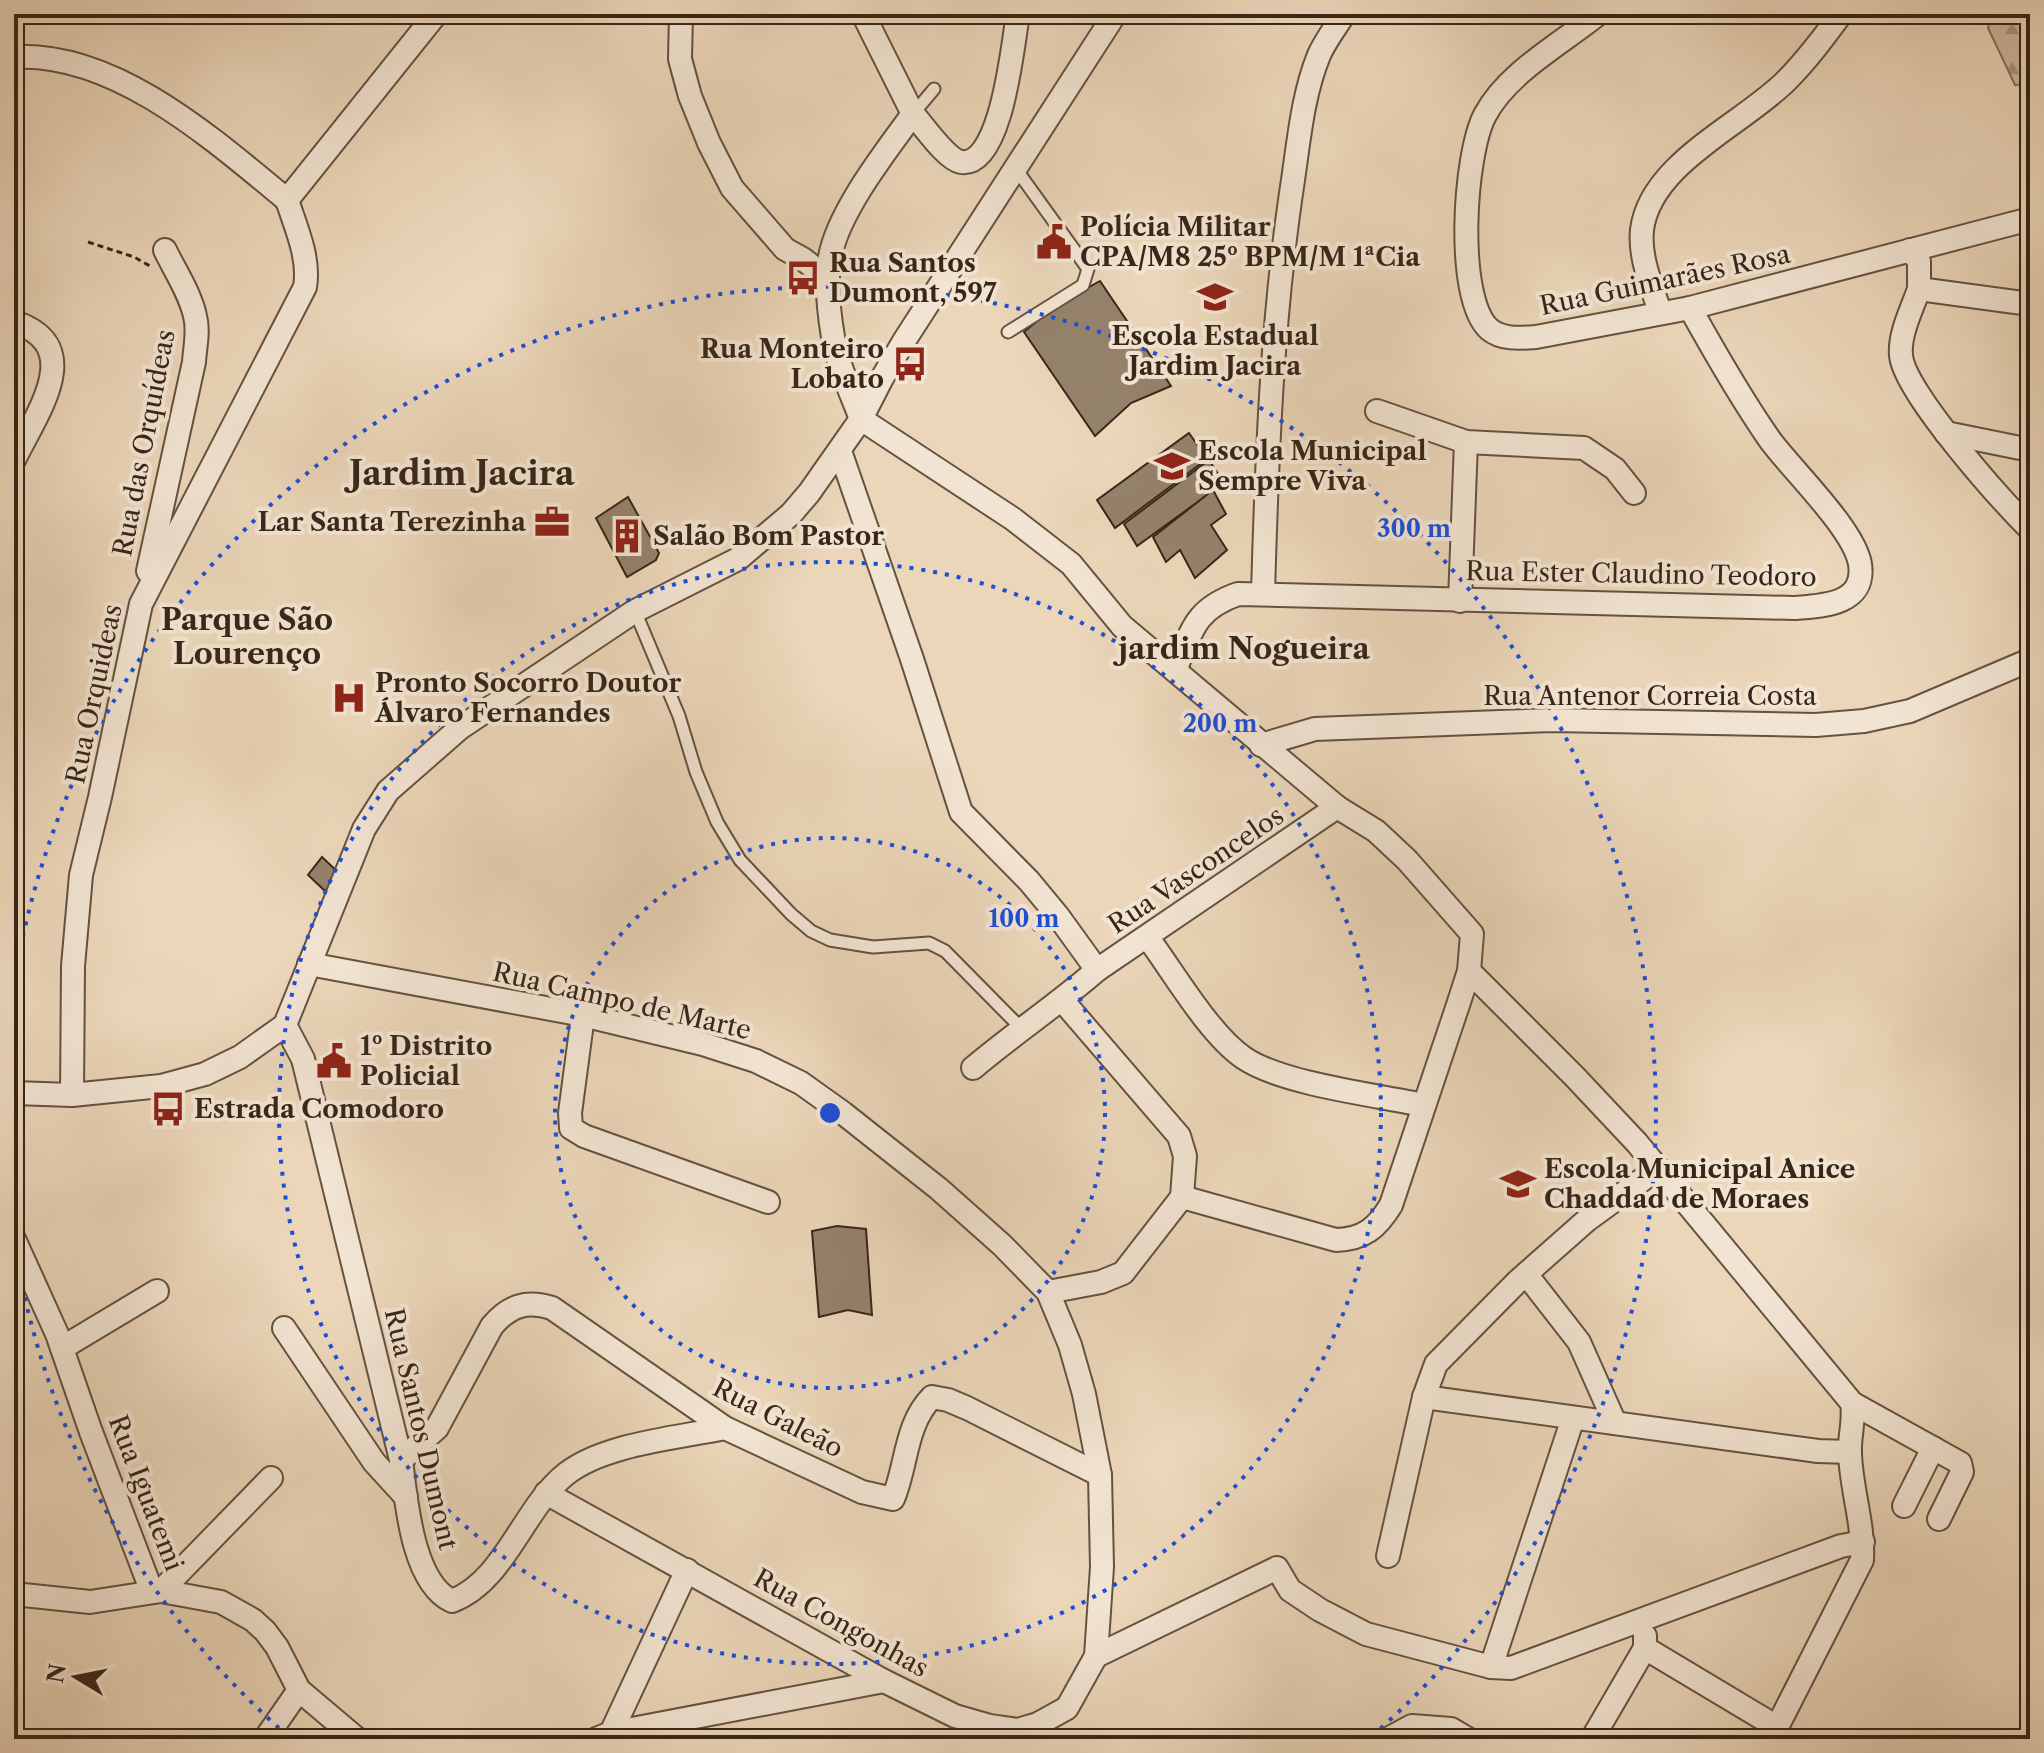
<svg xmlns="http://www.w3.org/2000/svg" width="2044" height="1753" font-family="'Libre Caslon Text',serif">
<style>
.forest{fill:url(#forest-firs);stroke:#826f5b;stroke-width:2}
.building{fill:#95826c;stroke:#382618;stroke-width:2}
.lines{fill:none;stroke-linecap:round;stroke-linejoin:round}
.lane-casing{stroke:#655240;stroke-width:15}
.street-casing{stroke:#655240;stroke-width:26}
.path{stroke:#382618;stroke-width:3;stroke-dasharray:6 4;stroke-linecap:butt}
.lane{stroke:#f2e4d2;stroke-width:11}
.street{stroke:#f2e4d2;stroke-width:22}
.ring{fill:none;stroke:#1d4ed8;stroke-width:4;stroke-dasharray:4 8}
.labels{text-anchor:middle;stroke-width:8;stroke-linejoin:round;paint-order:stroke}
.poi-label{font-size:26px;font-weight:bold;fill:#382618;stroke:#f2e4d2;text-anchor:start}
.street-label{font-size:26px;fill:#382618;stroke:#f2e4d2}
.quarter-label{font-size:30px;font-weight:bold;fill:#382618;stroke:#f2e4d2}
.district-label{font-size:34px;font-weight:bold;fill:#382618;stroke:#f2e4d2}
.centre{fill:#1d4ed8;stroke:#f2e4d2;stroke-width:4}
.ring-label{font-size:24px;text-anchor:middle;font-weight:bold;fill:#1d4ed8;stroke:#f2e4d2;stroke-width:8;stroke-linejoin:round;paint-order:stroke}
</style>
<defs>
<pattern id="forest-firs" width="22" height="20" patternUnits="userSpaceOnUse" patternTransform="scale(2)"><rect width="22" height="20" fill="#cdb89e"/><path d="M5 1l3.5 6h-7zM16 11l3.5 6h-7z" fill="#a79580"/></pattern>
</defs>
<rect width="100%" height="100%" fill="#ebd6b9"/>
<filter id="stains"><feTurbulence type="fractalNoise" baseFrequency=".0025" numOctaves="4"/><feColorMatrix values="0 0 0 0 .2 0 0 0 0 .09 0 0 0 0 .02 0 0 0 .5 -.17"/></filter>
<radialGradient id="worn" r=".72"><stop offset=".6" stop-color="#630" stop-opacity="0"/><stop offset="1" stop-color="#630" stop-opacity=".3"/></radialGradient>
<polygon class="forest" points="1991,14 2030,14 2030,84 2015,85 1988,28"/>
<g class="building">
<polygon points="1100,281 1171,386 1131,403 1095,436 1024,332 1055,306"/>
<polygon points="1189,433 1207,459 1115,528 1097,500"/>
<polygon points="1209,460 1224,483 1137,546 1124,524"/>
<polygon points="1213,490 1226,514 1211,525 1227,550 1195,578 1180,550 1166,562 1153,537"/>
<polygon points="628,497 659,553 656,560 627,577 596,518"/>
<polygon points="322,857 340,874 325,891 308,875"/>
<polygon points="837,1226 866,1229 872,1315 848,1310 819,1317 812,1231"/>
</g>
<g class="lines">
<g class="lane-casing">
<g id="lane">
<polyline points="913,114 934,89"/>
<polyline points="1008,332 1083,285 1088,269 1016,169"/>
<polyline points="635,611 679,716 696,772 717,822 740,860 791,914 811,931 830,940 873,947 929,943 945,951 1021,1028"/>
</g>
</g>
<g class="street-casing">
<g id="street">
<polyline points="681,14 680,59 690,96 709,143 732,188 785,249 803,259 828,279"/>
<path d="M1598,14C1561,44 1508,72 1485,115C1464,155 1455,298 1489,329C1502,340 1521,338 1536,337L1690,308L2030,219"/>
<path d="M14,57C115,51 214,140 287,200"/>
<path d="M913,114C924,126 946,159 961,162C1002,168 1013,42 1018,14"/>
<polyline points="287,200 436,14"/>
<polyline points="1910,250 1919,261 1919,289 2030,304"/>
<path d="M1919,289C1912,309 1899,334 1901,355C1903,391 2002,501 2030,529"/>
<path d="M1660,312C1652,287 1639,257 1642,230C1650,163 1744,124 1787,80C1807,60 1824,37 1841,14"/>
<path d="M14,322C88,346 36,414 14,460"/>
<polyline points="1377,411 1466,442 1584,448 1615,469 1634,493"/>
<path d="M861,419L1013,519L1071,564L1122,626L1337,807L1376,831L1407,860L1472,934L1469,971L1459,1002L1391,1205C1377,1228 1364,1239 1336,1240L1182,1197"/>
<path d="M861,419C851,393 838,365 833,337C829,313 825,282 830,257C838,212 886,151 913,114L863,14"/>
<polyline points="1946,433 2030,450"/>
<polyline points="840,451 912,659 961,812 1029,881 1058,916 1097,970"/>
<path d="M148,571L194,362C195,347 199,331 195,316C190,293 175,271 165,250"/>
<path d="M1263,593C1267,455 1272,317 1293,180C1299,139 1303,94 1319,55C1325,41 1336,27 1344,14"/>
<polyline points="1460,601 1466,442"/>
<path d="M1176,668C1192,630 1195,609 1238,594L1794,608C1822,606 1866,605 1860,564C1854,529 1792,470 1770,440C1740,397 1715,353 1690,308"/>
<polyline points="1261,745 1315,729 1552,720 1816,725 1864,721 1910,711 2030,660"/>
<path d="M1148,938C1174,973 1209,1034 1244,1058C1282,1084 1376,1095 1423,1105"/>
<polyline points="309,964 583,1015 703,1044 756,1061 801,1083 843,1113 939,1189 1002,1245 1048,1292 1070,1345 1084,1394 1100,1475 1102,1567 1096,1656 1067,1708 1038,1724 1018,1730 990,1726 955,1716 884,1681 546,1493"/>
<path d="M1469,971L1575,1077L1637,1143L1852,1403C1855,1421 1849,1436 1850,1453C1851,1489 1864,1524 1862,1560L1771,1739"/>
<polyline points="1062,1000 1179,1136 1185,1156 1182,1197"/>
<polyline points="583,1015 570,1113 571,1128 584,1136 768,1202"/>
<path d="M285,1025L303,1059L401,1460C406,1499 412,1583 452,1601C505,1581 523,1508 566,1474C604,1444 677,1438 725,1428"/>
<path d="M973,1068C1013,1034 1057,1005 1097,970L1337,807"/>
<polyline points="14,1093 72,1095 161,1086 205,1074 240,1057 285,1025 356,849 364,829 388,791 460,728 635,611 738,559 791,514 809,493 861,419 881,380 904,341 1115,14"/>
<path d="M72,1095L73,966L81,875L100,797L141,604L305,287C310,258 296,228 287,200"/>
<polyline points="14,1239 57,1334 91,1432 152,1592"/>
<polyline points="1526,1274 1579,1342 1615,1423"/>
<polyline points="1048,1292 1101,1282 1123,1273 1182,1197"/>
<polyline points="284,1328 374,1462 406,1497"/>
<polyline points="62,1348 157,1291"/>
<polyline points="1424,1397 1818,1451 1850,1452"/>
<polyline points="1852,1403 1960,1463 1962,1472 1939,1519"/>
<path d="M401,1460L437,1428L492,1326C509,1306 526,1300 552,1308L725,1428L862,1492L893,1499C907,1466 905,1424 932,1397L948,1400L967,1408L1100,1475"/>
<polyline points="1904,1506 1933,1448"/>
<polyline points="1388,1556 1424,1397 1436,1364 1518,1281 1587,1220 1657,1169"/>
<polyline points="161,1591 271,1478"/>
<polyline points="14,1594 90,1602 161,1591 221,1602 253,1620 265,1631 277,1647 299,1690 357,1739"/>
<polyline points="1645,1648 1777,1727"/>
<polyline points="1096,1656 1277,1568 1290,1590 1320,1610 1366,1634 1491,1667 1511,1668 1841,1546 1863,1542"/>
<polyline points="1491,1667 1573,1418"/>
<polyline points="611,1733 687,1570"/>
<polyline points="265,1739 299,1690"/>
<polyline points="596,1739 611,1733 884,1681"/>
<polyline points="1388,1739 1412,1726 1451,1729 1468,1739"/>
<polyline points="1592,1739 1645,1648 1645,1636"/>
</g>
</g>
<polyline class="path" points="88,242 134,257 150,266"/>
<use href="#lane" class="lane"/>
<use href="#street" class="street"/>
</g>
<g class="ring">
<circle cx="830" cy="1113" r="275"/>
<circle cx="830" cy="1113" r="551"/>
<path d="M288 1736A826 826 0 0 1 14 1242M14 984A826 826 0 1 1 1372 1736"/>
</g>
<defs>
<g id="civic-bare" transform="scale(2.76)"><path d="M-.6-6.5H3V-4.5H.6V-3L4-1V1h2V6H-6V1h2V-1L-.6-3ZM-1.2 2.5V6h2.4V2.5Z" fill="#8f2418" stroke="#f2e4d2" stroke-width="2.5" paint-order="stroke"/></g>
<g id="bus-bare" transform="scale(2.76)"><path d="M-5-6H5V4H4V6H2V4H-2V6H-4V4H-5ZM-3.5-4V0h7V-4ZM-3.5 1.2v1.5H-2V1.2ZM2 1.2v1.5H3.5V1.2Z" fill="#8f2418" stroke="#f2e4d2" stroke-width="2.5" paint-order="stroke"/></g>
<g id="school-bare" transform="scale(2.76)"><path d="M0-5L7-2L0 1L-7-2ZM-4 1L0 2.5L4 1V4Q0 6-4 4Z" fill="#8f2418" stroke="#f2e4d2" stroke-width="2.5" paint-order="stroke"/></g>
<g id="office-bare" transform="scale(2.76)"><path d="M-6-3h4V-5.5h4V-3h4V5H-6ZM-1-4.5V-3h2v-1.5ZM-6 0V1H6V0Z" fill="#8f2418" stroke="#f2e4d2" stroke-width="2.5" paint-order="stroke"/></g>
<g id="building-bare" transform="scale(2.76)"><path d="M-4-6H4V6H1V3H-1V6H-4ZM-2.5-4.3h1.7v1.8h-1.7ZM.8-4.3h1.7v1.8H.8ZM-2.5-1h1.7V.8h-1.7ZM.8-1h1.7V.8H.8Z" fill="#8f2418" stroke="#f2e4d2" stroke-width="2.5" paint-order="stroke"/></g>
<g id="hospital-bare" transform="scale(2.76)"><path d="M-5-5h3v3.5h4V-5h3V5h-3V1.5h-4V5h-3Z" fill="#8f2418" stroke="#f2e4d2" stroke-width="2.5" paint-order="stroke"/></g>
</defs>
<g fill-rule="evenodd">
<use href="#civic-bare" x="1054" y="242"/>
<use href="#bus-bare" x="803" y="278"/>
<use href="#school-bare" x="1215" y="297"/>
<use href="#bus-bare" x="910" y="364"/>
<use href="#school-bare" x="1172" y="466"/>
<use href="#office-bare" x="552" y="522"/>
<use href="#building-bare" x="627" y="536"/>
<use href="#hospital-bare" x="349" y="698"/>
<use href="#civic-bare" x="334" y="1061"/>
<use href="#bus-bare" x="168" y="1109"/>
<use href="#school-bare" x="1518" y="1184"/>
</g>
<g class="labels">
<g class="poi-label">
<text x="1080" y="236">Polícia Militar<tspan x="1080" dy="30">CPA/M8 25º BPM/M 1ªCia</tspan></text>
<text x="829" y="272">Rua Santos<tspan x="829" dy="30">Dumont, 597</tspan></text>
<text x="1215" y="345" text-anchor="middle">Escola Estadual<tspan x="1215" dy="30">Jardim Jacira</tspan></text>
<text x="884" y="358" text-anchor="end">Rua Monteiro<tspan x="884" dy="30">Lobato</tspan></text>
<text x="1198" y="460">Escola Municipal<tspan x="1198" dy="30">Sempre Viva</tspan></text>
<text x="526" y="531" text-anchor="end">Lar Santa Terezinha</text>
<text x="653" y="545">Salão Bom Pastor</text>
<text x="375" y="692">Pronto Socorro Doutor<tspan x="375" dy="30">Álvaro Fernandes</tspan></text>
<text x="360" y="1055">1º Distrito<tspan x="360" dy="30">Policial</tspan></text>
<text x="194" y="1118">Estrada Comodoro</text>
<text x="1544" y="1178">Escola Municipal Anice<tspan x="1544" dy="30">Chaddad de Moraes</tspan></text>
</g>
<g class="street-label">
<text transform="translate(1665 280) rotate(-12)" y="9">Rua Guimarães Rosa</text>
<text transform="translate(144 443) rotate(-79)" y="9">Rua das Orquídeas</text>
<text transform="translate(1641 574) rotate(1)" y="9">Rua Ester Claudino Teodoro</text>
<text transform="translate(94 694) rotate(-78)" y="9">Rua Orquideas</text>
<text x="1650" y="705">Rua Antenor Correia Costa</text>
<text transform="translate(1196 870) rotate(-34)" y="9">Rua Vasconcelos</text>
<text transform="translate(622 1001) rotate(13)" y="9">Rua Campo de Marte</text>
<text transform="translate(778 1418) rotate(27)" y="9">Rua Galeão</text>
<text transform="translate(421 1429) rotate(77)" y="9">Rua Santos Dumont</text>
<text transform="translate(146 1493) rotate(69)" y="9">Rua Iguatemi</text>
<text transform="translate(841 1623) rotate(29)" y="9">Rua Congonhas</text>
</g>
<g class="quarter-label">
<text x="247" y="630">Parque São<tspan x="247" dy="34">Lourenço</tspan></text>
<text x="1244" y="659">jardim Nogueira</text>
</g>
<g class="district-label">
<text x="462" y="485">Jardim Jacira</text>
</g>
</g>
<circle cx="830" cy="1113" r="12" class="centre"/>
<g class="ring-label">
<text x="1414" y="537">300 m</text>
<text x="1220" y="732">200 m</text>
<text x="1024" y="927">100 m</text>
</g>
<rect width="2044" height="1753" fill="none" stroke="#ebd6b9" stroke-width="48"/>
<rect x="16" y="16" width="2012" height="1721" fill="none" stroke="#382618" stroke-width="4"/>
<rect x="24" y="24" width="1996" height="1705" fill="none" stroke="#382618" stroke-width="2"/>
<g transform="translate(76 1677) rotate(280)" stroke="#f2e4d2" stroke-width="6" paint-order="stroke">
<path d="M0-6L14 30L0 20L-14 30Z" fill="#382618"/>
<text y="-12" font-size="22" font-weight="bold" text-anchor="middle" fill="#382618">N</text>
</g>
<rect width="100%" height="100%" filter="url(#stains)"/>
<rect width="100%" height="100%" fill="url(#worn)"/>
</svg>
